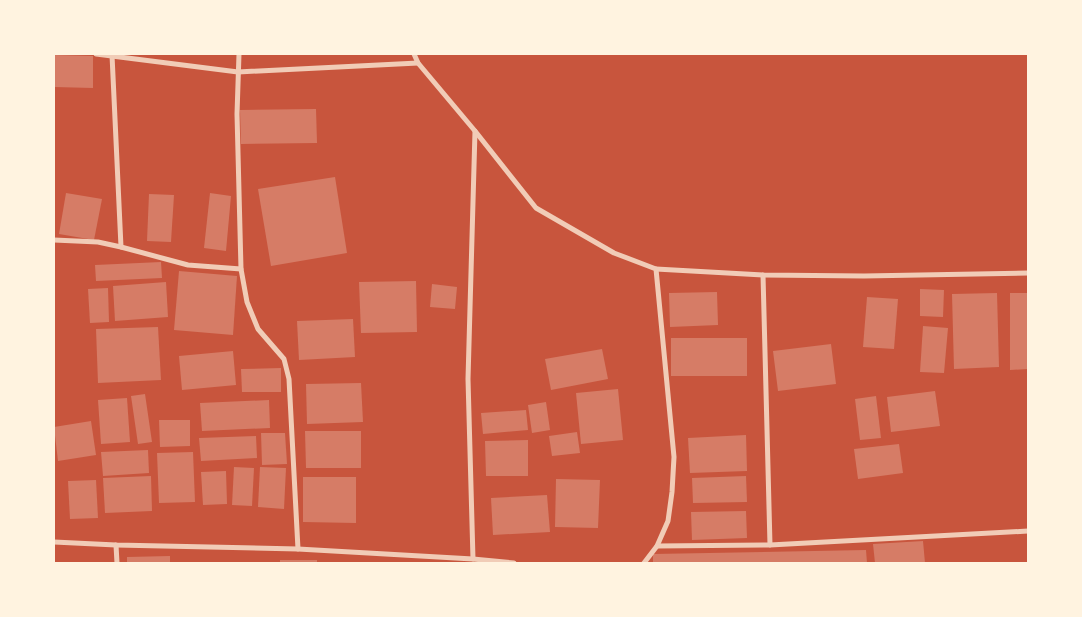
<svg xmlns="http://www.w3.org/2000/svg" width="1082" height="617" font-family="'Space Grotesk',sans-serif">
<style>
.building{fill:#d67c66}
.lines{fill:none;stroke-linecap:round;stroke-linejoin:round}
.minor{stroke:#f1ccb7;stroke-width:5}
</style>
<rect width="100%" height="100%" fill="#c8553d"/>
<g class="building">
<polygon points="54,55 93,56 93,88 54,87"/>
<polygon points="316,109 317,143 241,144 240,110"/>
<polygon points="335,177 347,253 271,266 258,189"/>
<polygon points="66,193 102,199 94,240 59,234"/>
<polygon points="210,193 231,196 226,251 204,248"/>
<polygon points="149,194 174,195 171,242 147,241"/>
<polygon points="161,262 162,278 96,281 95,265"/>
<polygon points="179,271 237,276 233,335 174,330"/>
<polygon points="416,281 417,332 361,333 359,282"/>
<polygon points="166,282 168,317 115,321 113,286"/>
<polygon points="432,284 457,287 455,309 430,307"/>
<polygon points="108,288 109,322 90,323 88,289"/>
<polygon points="920,289 944,290 943,317 920,316"/>
<polygon points="717,292 718,325 670,327 669,293"/>
<polygon points="997,293 999,367 954,369 952,294"/>
<polygon points="1010,293 1028,293 1028,369 1010,370"/>
<polygon points="867,297 898,299 894,349 863,347"/>
<polygon points="353,319 355,357 299,360 297,321"/>
<polygon points="923,326 948,328 944,373 920,372"/>
<polygon points="158,327 161,380 98,383 96,329"/>
<rect x="671" y="338" width="76" height="38"/>
<polygon points="831,344 836,384 778,391 773,351"/>
<polygon points="602,349 608,379 551,390 545,359"/>
<polygon points="233,351 236,385 182,390 179,356"/>
<polygon points="281,368 281,392 242,392 241,369"/>
<polygon points="361,383 363,422 307,424 306,384"/>
<polygon points="618,389 623,440 581,444 576,393"/>
<polygon points="935,391 940,426 891,432 887,397"/>
<polygon points="145,394 152,442 138,444 131,396"/>
<polygon points="876,396 881,438 860,440 855,399"/>
<polygon points="127,398 130,442 101,444 98,400"/>
<polygon points="269,400 270,428 202,431 200,403"/>
<polygon points="546,402 550,430 532,433 528,405"/>
<polygon points="526,410 528,430 483,434 481,413"/>
<polygon points="159,420 190,420 190,446 160,447"/>
<polygon points="91,421 96,455 58,461 54,427"/>
<polygon points="305,431 361,431 361,468 306,468"/>
<polygon points="577,432 580,453 552,456 549,436"/>
<polygon points="261,433 285,433 287,464 262,465"/>
<polygon points="746,435 747,471 690,473 688,438"/>
<polygon points="256,436 257,458 201,461 199,438"/>
<polygon points="528,440 528,476 486,476 485,441"/>
<polygon points="899,444 903,473 858,479 854,449"/>
<polygon points="148,450 149,473 103,476 101,452"/>
<polygon points="193,452 195,502 159,503 157,453"/>
<polygon points="234,467 254,468 252,506 232,505"/>
<polygon points="260,467 286,468 284,509 258,507"/>
<polygon points="226,471 227,504 203,505 201,472"/>
<polygon points="151,476 152,511 105,513 103,478"/>
<polygon points="746,476 747,502 693,503 692,478"/>
<polygon points="303,477 356,477 356,523 303,522"/>
<polygon points="556,479 600,480 598,528 555,527"/>
<polygon points="96,480 98,518 70,519 68,481"/>
<polygon points="547,495 550,532 493,535 491,498"/>
<polygon points="746,511 747,538 692,540 691,512"/>
<polygon points="923,541 925,563 875,563 873,544"/>
<polygon points="866,550 867,563 653,563 653,554"/>
<polygon points="170,556 170,563 127,563 127,557"/>
<rect x="280" y="560" width="37" height="3"/>
</g>
<g class="lines">
<g class="minor">
<polyline points="96,54 238,72 418,63"/>
<polyline points="239,54 237,114 241,269 247,302 258,329 284,359 289,379 298,549"/>
<polyline points="414,54 418,63 475,131 536,208 614,253 656,269 674,457 672,492 668,521 657,546 644,563"/>
<polyline points="112,55 121,247"/>
<polyline points="54,240 98,242 121,247 188,265 241,269"/>
<polyline points="656,269 763,275 864,276 1028,273"/>
<polyline points="763,275 770,545"/>
<polyline points="54,542 116,545 298,549 473,559 514,563"/>
<polyline points="116,545 117,563"/>
<polyline points="657,546 770,545 1028,531"/>
<polyline points="473,559 468,379 475,131"/>
</g>
</g>
<rect width="1082" height="617" fill="none" stroke="#fff3e0" stroke-width="110"/>
</svg>
